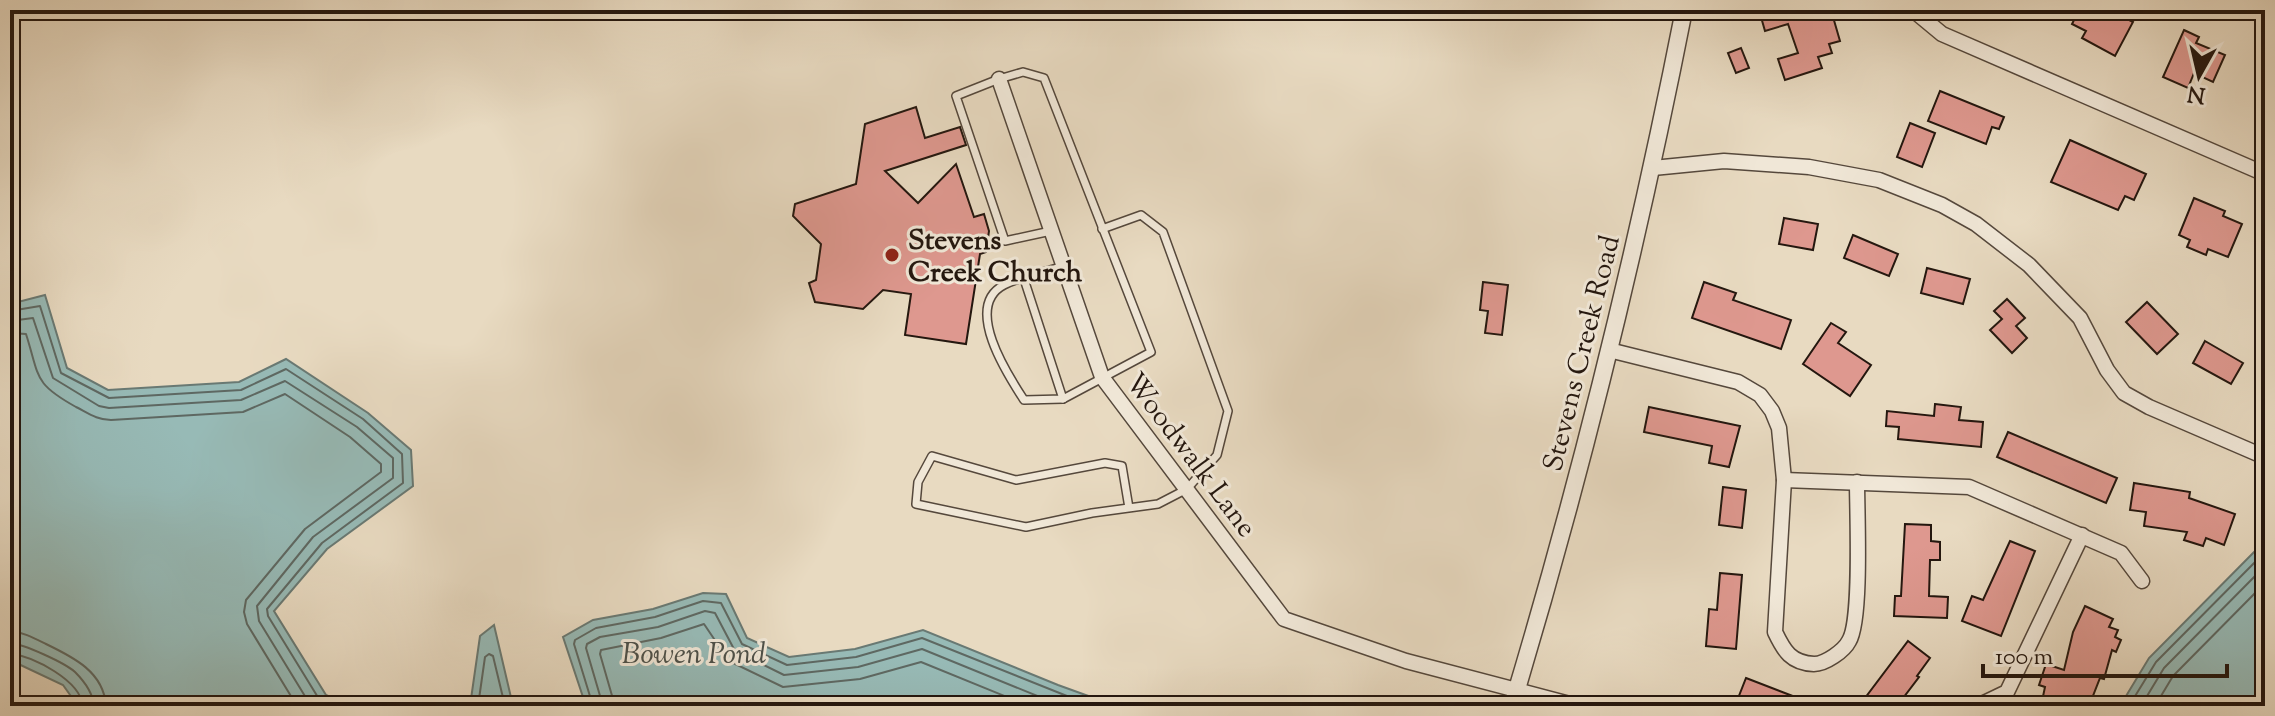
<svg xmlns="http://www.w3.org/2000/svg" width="2275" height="716" font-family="'Sorts Mill Goudy',serif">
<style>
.water{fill:#97bab6;stroke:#697973;stroke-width:2}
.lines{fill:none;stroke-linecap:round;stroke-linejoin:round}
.shore{stroke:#5e6862;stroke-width:2}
.building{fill:#de988f;stroke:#24170f;stroke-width:2}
.service-casing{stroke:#55483c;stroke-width:10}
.minor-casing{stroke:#55483c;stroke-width:17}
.tertiary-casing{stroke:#55483c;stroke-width:19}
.service{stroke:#f0e7d7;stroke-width:7}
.minor{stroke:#f0e7d7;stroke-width:14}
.tertiary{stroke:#f0e7d7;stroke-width:16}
.poi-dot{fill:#8f2418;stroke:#f0e7d7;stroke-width:3}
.labels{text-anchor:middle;stroke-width:6;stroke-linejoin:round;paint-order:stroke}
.poi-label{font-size:28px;font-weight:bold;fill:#24170f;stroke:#f0e7d7;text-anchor:start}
.street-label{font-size:28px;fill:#24170f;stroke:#f0e7d7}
.water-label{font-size:30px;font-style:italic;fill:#4c5049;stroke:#f0e7d7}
</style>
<rect width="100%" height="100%" fill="#e8dac1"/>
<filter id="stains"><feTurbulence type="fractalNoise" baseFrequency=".0025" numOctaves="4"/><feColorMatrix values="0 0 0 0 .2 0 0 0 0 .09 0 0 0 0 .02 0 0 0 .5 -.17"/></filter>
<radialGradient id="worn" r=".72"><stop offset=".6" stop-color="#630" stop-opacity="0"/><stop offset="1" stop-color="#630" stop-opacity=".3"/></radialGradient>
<g class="water">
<polygon points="45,295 67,368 108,390 239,382 286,359 368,413 411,450 413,486 327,549 274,611 326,695 348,706 78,706 63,685 10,660 10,304"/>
<polygon points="2265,541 2265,706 2120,706 2149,658"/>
<polygon points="703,593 726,594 747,638 789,657 855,649 923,630 1058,685 1116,706 586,706 563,637 593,620 653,609"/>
<polygon points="494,625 513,706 470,706 480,636"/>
</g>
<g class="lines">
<g class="shore">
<polyline points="10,311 40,306 61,373 109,398 241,390 286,369 363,419 402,454 403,483 322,543 267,609 268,616 319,699 330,706"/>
<polyline points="10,321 33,318 53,378 99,406 109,408 241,400 285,381 357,427 393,458 393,478 313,537 257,606 259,621 311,706"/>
<path d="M10,333L26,334C40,378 33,383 76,407C88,413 97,420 111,420L243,412L285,394L350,437L381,464V472L305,529L246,600L244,612L247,624L297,706"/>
<path d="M10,631C23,632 34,638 46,644C73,657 104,672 106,706"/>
<path d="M10,643C24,644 65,663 75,672C84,681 93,694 94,706"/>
<path d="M10,653C34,657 80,680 83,706"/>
<polyline points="478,706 485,657 489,654 493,656 505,706"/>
<polyline points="593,706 574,644 575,640 596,628 655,617 703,601 721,603 742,644 787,665 856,657 922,638 1092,706"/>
<polyline points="603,706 586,648 587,644 600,637 658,627 705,611 715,613 735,651 784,675 858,667 922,649 1062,706"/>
<polyline points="615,706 600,654 601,650 661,638 704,624 729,661 783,687 860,679 921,662 1029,706"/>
<polyline points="2129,706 2156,662 2265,552"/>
<polyline points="2141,706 2164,668 2265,566"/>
<polyline points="2155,706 2173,676 2265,583"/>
</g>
</g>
<g class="building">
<polygon points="1759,10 1831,10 1840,41 1829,44 1832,53 1818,57 1822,68 1785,80 1778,59 1798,53 1788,24 1765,31"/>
<polygon points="2079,10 2111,10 2133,22 2115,56 2082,38 2086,31 2072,24"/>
<polygon points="2184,30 2199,37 2196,43 2225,55 2213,82 2194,73 2188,88 2163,77"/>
<polygon points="1741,48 1749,68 1736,73 1728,53"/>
<polygon points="1940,91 2004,117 1999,129 1992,127 1986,144 1928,121"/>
<polygon points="916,107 925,138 960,127 966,145 885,171 918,203 956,164 974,217 984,214 989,231 986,252 980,254 966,344 905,335 911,294 883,290 863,309 815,302 809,283 816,280 821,244 793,216 795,204 856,184 865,124"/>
<polygon points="1910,123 1935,133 1922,167 1897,157"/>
<polygon points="2070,140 2146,174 2134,200 2125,196 2118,210 2051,182"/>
<polygon points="2194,198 2225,211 2223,216 2242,224 2228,257 2208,249 2206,255 2187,247 2190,240 2179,235"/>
<polygon points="1784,218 1818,224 1813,250 1779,244"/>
<polygon points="1853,235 1898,254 1889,276 1844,258"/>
<polygon points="1927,268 1970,279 1963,304 1921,293"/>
<polygon points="1483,282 1508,285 1502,335 1485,333 1488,311 1480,310"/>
<polygon points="1704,282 1736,293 1733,300 1791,320 1781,349 1692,318"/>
<polygon points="2007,299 2025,318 2016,326 2027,338 2012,353 1990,330 2002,319 1994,311"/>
<polygon points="2147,302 2178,334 2157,354 2126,322"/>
<polygon points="1831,323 1846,332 1838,343 1871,365 1850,396 1803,364"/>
<polygon points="2205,341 2243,363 2231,384 2193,363"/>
<polygon points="1935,404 1961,407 1959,420 1983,422 1981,447 1898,439 1899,427 1886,426 1887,411 1934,416"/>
<polygon points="1649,407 1740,426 1729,467 1709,463 1712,446 1644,432"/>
<polygon points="2008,432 2117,478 2106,503 1997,457"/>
<polygon points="2134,483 2190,492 2189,498 2235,514 2224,545 2206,538 2203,546 2184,540 2187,532 2144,526 2146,512 2130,510"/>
<polygon points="1723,487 1746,490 1742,528 1719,525"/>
<polygon points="1905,524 1931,525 1931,541 1940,542 1940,560 1930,560 1929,596 1948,597 1947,618 1894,616 1895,596 1901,596"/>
<polygon points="2010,541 2035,551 2001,636 1962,621 1972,596 1983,600"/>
<polygon points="1720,573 1742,575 1736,649 1706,646 1709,609 1717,610"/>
<polygon points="2085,606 2113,619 2109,627 2118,630 2115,637 2121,640 2116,652 2112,650 2104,679 2100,678 2089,706 2041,706 2045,687 2039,685 2046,664 2064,670 2073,632"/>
<polygon points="1908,641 1930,658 1917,676 1919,677 1897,706 1859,706"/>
<polygon points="1746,678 1816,705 1815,706 1735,706"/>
</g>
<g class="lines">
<g class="service-casing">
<g id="service">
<polyline points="1102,229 1141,215 1163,232 1228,411 1217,455 1187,489 1158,504 1092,513 1026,527 916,504 918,482 932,456 1016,480 1105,463 1122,466 1129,508"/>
<path d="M1051,231L1005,241L956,96L999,79L1023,72L1044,78L1151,352L1063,399L1024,400C1007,374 963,306 1004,285C1022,276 1045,272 1064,266"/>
<polyline points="1024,279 1063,399"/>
</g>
</g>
<g class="minor-casing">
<g id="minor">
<polyline points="1913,10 1942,34 2265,174"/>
<polyline points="999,79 1102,377 1284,619 1406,661 1577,706"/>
<polyline points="1653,168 1724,161 1809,167 1879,180 1942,205 1976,224 2029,265 2080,318 2107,370 2124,393 2149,407 2265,457"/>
<path d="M1609,350L1738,382L1760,395L1772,411L1779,428L1784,480L1775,632C1784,651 1791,663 1814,664C1825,664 1844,651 1849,641C1862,620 1857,512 1857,482"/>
<polyline points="1784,480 1969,487 2121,553 2142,581"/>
<polyline points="1982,704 2007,692 2082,535"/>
</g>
</g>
<g class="tertiary-casing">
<path id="tertiary" d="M1512,706C1581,477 1638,244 1684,10"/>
</g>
<use href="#service" class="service"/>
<use href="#minor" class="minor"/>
<use href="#tertiary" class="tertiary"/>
</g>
<circle class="poi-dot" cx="892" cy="255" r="8"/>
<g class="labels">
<g class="poi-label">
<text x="908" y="249">Stevens<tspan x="908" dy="32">Creek Church</tspan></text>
</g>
<g class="street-label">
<text transform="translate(1580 353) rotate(-76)" y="10">Stevens Creek Road</text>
<text transform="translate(1192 454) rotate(53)" y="10">Woodwalk Lane</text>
</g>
<g class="water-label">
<text x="694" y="663">Bowen Pond</text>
</g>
</g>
<rect width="2275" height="716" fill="none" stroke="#e8dac1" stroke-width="40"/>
<rect x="12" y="12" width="2251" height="692" fill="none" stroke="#24170f" stroke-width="4"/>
<rect x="20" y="20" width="2235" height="676" fill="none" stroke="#24170f" stroke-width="2"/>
<g transform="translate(2199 76) rotate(188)" stroke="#f0e7d7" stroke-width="6" paint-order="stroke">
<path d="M0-6L14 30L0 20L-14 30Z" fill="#24170f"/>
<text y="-12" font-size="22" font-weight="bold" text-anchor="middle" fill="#24170f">N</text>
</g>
<path d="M1983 664v12h244v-12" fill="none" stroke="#24170f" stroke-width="4"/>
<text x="1995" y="664" font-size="24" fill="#24170f" stroke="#f0e7d7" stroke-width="6" paint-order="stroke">100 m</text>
<rect width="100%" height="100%" filter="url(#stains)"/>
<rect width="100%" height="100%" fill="url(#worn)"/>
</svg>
